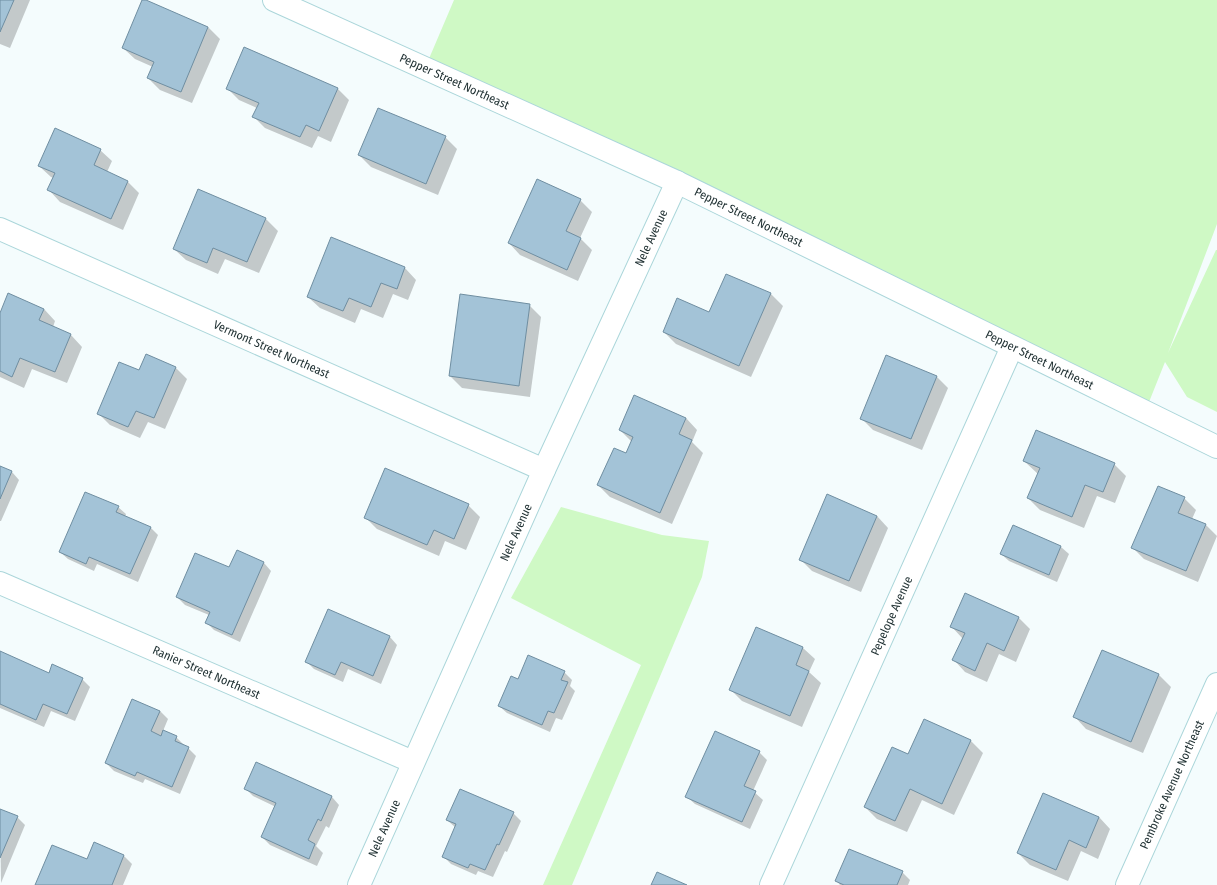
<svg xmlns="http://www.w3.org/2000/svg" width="1217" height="885" font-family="'Fira Sans Condensed',sans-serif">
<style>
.green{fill:#cff9c5}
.shadow{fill:#0003}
.building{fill:#a3c3d7;stroke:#6f8ea1}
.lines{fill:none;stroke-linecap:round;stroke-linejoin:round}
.minor-casing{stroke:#abd6da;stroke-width:24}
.minor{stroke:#fff;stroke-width:22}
.labels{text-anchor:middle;stroke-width:3;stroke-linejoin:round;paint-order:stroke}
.street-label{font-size:12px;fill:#1c2d2f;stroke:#fff}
</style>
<rect width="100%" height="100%" fill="#f4fcfd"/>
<g class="green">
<polygon points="454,0 1217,0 1217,224 1168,353 1216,250 1217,250 1217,412 1187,397 1165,362 1145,412 425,68"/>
<polygon points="561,507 662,535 709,541 702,577 572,885 543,885 641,665 511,598"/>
</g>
<g class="shadow">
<polygon points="0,0 30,0 10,48 0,44"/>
<polygon points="143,0 208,27 220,39 192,103 160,90 148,78 153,67 135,59 123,48"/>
<polygon points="227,88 337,88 349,100 331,142 318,136 312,148 265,128 253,116 257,108 239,100"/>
<polygon points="445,137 457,149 438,195 371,167 359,155"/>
<polygon points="100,150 112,161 107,172 128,182 139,193 123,230 60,202 49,190 54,178 51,177 39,166"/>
<polygon points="199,190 266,219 278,231 259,273 225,259 218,274 186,260 174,249"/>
<polygon points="580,200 592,212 580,238 592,250 578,281 520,255 509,243"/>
<polygon points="332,238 405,268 416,280 408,300 393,294 383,318 361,309 355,323 320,308 308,297"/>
<polygon points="726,275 771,294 783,306 751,377 676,344 664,332 709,313"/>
<polygon points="529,305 541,317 530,397 462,388 450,376"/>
<polygon points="44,309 55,321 53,327 71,335 82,347 67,383 32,369 24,388 0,377 0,316"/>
<polygon points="175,367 187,379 165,429 148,422 140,438 110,425 98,413 139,372"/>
<polygon points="936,376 948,388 922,450 873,430 861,418"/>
<polygon points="686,418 697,430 692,442 703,453 672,524 610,497 598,485 627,454 632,442 620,430"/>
<polygon points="1024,461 1114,464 1126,476 1115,503 1097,496 1084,528 1040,510 1028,498 1038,474"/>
<polygon points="0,467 12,472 19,480 1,521 0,521"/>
<polygon points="1184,498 1196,510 1192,519 1206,525 1217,536 1198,582 1144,559 1133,548"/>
<polygon points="468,505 480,517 466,550 445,541 439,556 377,529 365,517"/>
<polygon points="118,507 126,514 125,517 150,527 158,535 138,582 97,564 94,571 68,559 60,552"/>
<polygon points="877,516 888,528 861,592 812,571 800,559"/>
<polygon points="1013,526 1061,547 1069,554 1057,582 1009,561 1001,554"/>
<polygon points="264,563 271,571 240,642 214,630 206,622 209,615 185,605 177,597 229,569"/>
<polygon points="1018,617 1030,629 1016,662 999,654 987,682 965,672 954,660 963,639 951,626"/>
<polygon points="757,628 803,648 815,659 809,672 821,683 802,727 742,701 731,690"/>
<polygon points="390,637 397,645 381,684 348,669 343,682 314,669 307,662"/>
<polygon points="1102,651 1159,675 1171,687 1143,753 1086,729 1075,717"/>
<polygon points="0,652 49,674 82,679 90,687 75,721 51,711 44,727 0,708"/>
<polygon points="564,672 572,680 570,686 575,691 562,720 556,718 550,732 507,713 499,706 519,681"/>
<polygon points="160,711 168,719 163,731 176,737 184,745 183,746 188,748 196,756 180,794 145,779 143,783 114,771 106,763"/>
<polygon points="925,720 971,741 983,753 954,815 922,800 907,832 877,819 865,807 908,755"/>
<polygon points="759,752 767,760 753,791 763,800 750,829 695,804 687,797"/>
<polygon points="256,764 332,797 339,805 329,828 326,826 316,846 323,853 317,866 270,845 262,837 276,807 253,796 245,788"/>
<polygon points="0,810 17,817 25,825 1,883"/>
<polygon points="513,813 521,821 507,852 505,851 493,877 478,871 476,875 451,864 443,856 456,828 447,820"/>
<polygon points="1099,817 1110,829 1098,859 1081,851 1068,881 1030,865 1018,853"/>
<polygon points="94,844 124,856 132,864 123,885 36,885 87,861"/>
<polygon points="902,872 910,880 908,885 840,885 837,881"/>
</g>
<g class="building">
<polygon points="0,0 14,0 0,32"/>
<polygon points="142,0 146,0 208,27 181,92 147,78 154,62 122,48"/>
<polygon points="244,47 338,88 319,131 306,125 300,137 252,117 259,103 226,89"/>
<polygon points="378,108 446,136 426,184 358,155"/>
<polygon points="55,128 101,149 94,165 128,181 111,219 47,190 55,173 38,166"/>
<polygon points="537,179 581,199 566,231 581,238 567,270 508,243"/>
<polygon points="198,189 266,218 247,262 213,248 207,263 173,249"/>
<polygon points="331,237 405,267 397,289 381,283 371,307 349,298 343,311 307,297"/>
<polygon points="726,274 771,293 739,366 663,332 677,298 709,312"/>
<polygon points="8,293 44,309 39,320 71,334 55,372 20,358 12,377 0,371 0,313"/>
<polygon points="460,294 530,304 519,386 449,376"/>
<polygon points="146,354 176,367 154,418 136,411 128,427 97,414 119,362 139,370"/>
<polygon points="886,355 937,376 911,439 860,419"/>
<polygon points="634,395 686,418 679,434 692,440 660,513 597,485 614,448 626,453 633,437 619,430"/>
<polygon points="1036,430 1115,463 1103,492 1085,485 1072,517 1027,498 1040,468 1023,461"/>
<polygon points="0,466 12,471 0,499"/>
<polygon points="385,468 469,504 454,539 434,530 427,545 364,518"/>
<polygon points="1158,486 1185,497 1178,513 1206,524 1186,571 1131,548"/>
<polygon points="85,492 119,506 116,512 151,527 130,574 89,557 86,564 59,552"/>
<polygon points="827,494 877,516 849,581 799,560"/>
<polygon points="1013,525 1061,546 1049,575 1000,554"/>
<polygon points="237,550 264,562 232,635 205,623 210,612 176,597 195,553 229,567"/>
<polygon points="965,593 1019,617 1004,651 987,643 975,671 952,660 965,633 950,627"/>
<polygon points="328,609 390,636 373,676 341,662 335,675 305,662"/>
<polygon points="756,627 803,647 796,665 809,671 790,716 729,690"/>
<polygon points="1102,650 1159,674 1131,742 1073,717"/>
<polygon points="0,651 49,673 52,664 83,678 67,714 43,704 36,720 0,704"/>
<polygon points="528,655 565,671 561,680 568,682 554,713 548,711 542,725 498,706 511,676 518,679"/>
<polygon points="132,699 160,711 151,731 161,736 163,730 177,736 175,741 189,747 172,787 137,772 135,776 105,763"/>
<polygon points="924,719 971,740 942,804 910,789 895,821 864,807 892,747 908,754"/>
<polygon points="715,731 760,751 744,786 756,791 742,822 685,797"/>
<polygon points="256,762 332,796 321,821 318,819 308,840 315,844 309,859 261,837 276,803 244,789"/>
<polygon points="460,789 514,812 499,845 497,844 485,870 470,864 468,868 442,857 456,824 446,820"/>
<polygon points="1043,793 1099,817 1086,848 1069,840 1056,870 1017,853"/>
<polygon points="0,809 18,816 0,858"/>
<polygon points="94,842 124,855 112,885 35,885 52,845 87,859"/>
<polygon points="849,849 903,871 897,885 844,885 835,881"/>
<polygon points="657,872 687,885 651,885"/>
</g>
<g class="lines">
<g class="minor-casing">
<g id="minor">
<path id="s1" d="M274,0L677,182L1217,447"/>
<path id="s2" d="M0,229L544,470"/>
<path id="s3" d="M0,583L413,762"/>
<path id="s4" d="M359,885L544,470L677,182"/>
<path id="s5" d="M771,885L1012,347"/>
<path id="s6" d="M1127,885L1217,684"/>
</g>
</g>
<use href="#minor" class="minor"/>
</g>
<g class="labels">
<g class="street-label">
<text dy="4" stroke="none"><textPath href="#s1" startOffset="198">Pepper Street Northeast</textPath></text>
<text dy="4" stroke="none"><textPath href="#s1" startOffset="522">Pepper Street Northeast</textPath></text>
<text dy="4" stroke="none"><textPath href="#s4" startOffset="710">Nele Avenue</textPath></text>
<text dy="4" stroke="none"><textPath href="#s2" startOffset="297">Vermont Street Northeast</textPath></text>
<text dy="4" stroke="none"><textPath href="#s1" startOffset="846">Pepper Street Northeast</textPath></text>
<text dy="4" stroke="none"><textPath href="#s4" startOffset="386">Nele Avenue</textPath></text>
<text dy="4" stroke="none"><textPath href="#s5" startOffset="295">Pepelope Avenue</textPath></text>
<text dy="4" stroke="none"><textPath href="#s3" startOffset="225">Ranier Street Northeast</textPath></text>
<text dy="4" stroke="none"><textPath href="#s6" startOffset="110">Pembroke Avenue Northeast</textPath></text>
<text dy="4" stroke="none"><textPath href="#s4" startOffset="62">Nele Avenue</textPath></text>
</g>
</g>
</svg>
